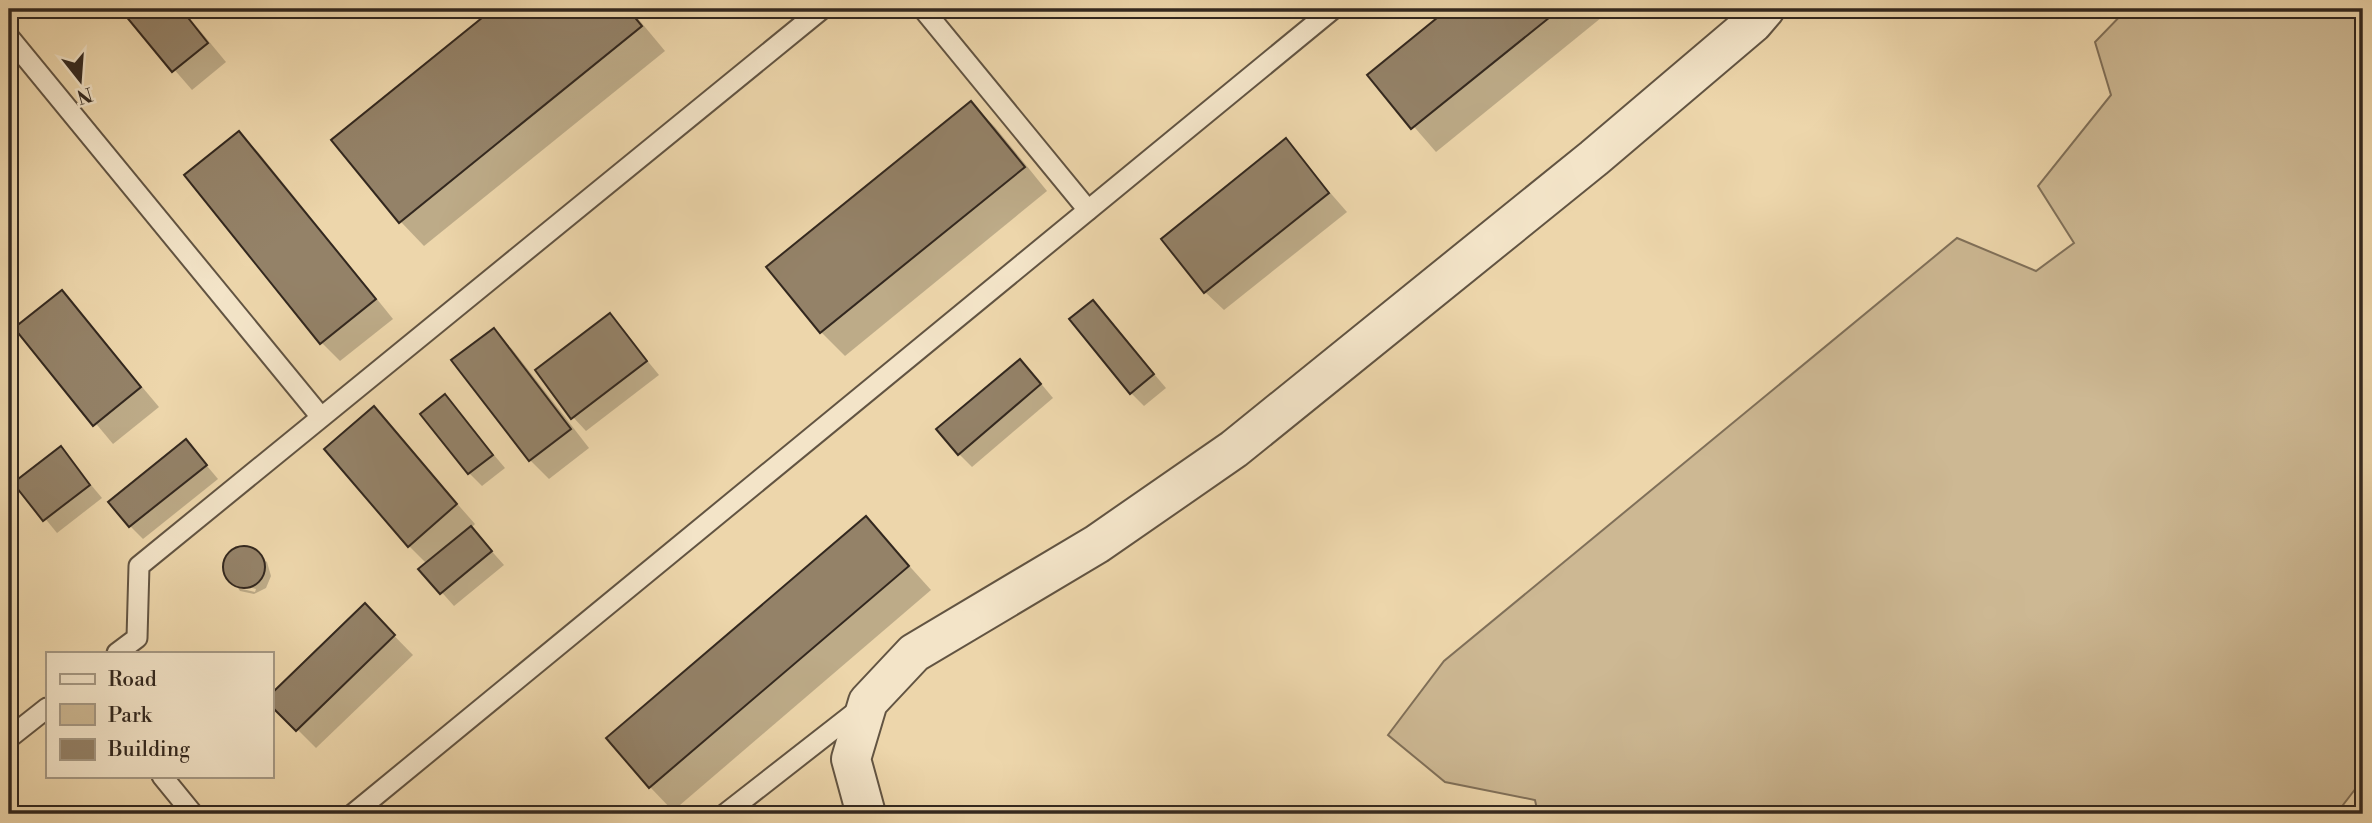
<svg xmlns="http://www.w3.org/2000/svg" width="2372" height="823" font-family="'Libre Bodoni',serif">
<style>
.green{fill:#cdb893;stroke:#807059;stroke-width:2}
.shadow{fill:#0003}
.building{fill:#948268;stroke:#33281f;stroke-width:2}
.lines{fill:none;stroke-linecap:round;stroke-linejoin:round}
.service-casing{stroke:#625442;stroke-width:23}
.minor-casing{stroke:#625442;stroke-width:42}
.service{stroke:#f3e4c8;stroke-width:19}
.minor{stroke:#f3e4c8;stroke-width:38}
</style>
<rect width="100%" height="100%" fill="#edd6ab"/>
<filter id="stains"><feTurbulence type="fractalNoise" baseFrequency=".00286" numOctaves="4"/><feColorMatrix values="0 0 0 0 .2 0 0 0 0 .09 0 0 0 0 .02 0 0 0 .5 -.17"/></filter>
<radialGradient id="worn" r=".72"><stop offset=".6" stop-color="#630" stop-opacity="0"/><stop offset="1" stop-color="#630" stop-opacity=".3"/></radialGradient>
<polygon class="green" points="2127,9 2363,9 2363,779 2336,814 1538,814 1535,800 1445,782 1388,735 1444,661 1957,238 2036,271 2074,243 2038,186 2111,95 2095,42"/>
<g class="shadow">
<polygon points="122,9 182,9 226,62 192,90"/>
<polygon points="496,9 630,9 665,51 424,246 401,222 334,140"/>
<polygon points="1451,9 1612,9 1436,152 1369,75"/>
<polygon points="971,103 995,127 1047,191 845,356 821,332 768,267"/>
<polygon points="239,133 258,152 393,319 340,361 322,343"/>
<polygon points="1285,141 1347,212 1224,310 1205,292"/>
<polygon points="62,292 159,407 113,444 16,328"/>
<polygon points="1093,302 1166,388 1144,406 1131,393"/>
<polygon points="610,315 659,375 586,431 573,417"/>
<polygon points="493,330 512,349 589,448 549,479 530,460"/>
<polygon points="1033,374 1053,398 972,467 959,454"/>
<polygon points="445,397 505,468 482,486 469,473"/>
<polygon points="374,409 475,524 471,528 504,565 454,606 421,569 427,564 409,546"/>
<polygon points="186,441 218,479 143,539 130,526"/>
<polygon points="60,448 102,498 57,533 16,483"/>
<polygon points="866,518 931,590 673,811 650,787"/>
<polygon points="238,548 251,549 267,562 271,576 266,588 254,594 240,591 238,588 255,592 256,589 233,583 225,573 225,561"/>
<polygon points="365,606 413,655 316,748 271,703"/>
</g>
<g class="building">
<polygon points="120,9 181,9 208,43 172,72"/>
<polygon points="493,9 628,9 642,26 399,223 331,140"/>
<polygon points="1448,9 1560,9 1411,129 1367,75"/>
<polygon points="971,101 1025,167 820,333 766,267"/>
<polygon points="239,131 376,299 320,344 184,175"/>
<polygon points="1286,138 1329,193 1204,293 1161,239"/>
<polygon points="62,290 141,387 93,426 14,328"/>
<polygon points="1093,300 1154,374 1130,394 1069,319"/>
<polygon points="610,313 647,361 571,419 535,370"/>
<polygon points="494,328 571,429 529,461 451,360"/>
<polygon points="1020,359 1041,384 958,455 936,429"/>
<polygon points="445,394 493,455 468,474 420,414"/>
<polygon points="374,406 457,504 408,547 324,449"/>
<polygon points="186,439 207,465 129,527 108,502"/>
<polygon points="61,446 90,485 43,521 13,483"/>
<polygon points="866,516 909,566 649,788 606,738"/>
<polygon points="471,526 492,551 440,594 418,569"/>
<circle cx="244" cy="567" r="21"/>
<polygon points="365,603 395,635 296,731 271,706 271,694"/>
</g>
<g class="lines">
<g class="service-casing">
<g id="service">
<polyline points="923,9 1088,210"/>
<polyline points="9,37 321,417"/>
<polyline points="117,653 137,638 139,566 822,9"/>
<polyline points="9,738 47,708"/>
<polyline points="162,776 193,814"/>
<polyline points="353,814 1333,9"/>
<polyline points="725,814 862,707"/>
</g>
</g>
<g class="minor-casing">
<polyline id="minor" points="866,814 851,759 868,702 914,653 1097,544 1234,449 1594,158 1753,23 1765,9"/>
</g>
<use href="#service" class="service"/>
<use href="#minor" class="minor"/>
</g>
<rect width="2372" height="823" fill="none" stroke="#edd6ab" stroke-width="35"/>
<rect x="10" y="10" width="2351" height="802" fill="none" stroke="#33281f" stroke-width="3.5"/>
<rect x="18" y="18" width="2337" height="788" fill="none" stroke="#33281f" stroke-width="2"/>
<rect x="46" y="652" width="228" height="126" fill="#f3e4c8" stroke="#a69984" stroke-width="2"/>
<rect x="60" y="674" width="35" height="10" fill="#f3e4c8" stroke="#a69984" stroke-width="2"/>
<text x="108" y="686" font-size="21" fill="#33281f">Road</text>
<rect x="60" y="704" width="35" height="21" fill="#cdb893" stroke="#a69984" stroke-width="2"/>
<text x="108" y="722" font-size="21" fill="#33281f">Park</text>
<rect x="60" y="739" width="35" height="21" fill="#948268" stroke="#a69984" stroke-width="2"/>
<text x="108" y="756" font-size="21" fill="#33281f">Building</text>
<g transform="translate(80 80) rotate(163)" stroke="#f3e4c8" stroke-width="5" paint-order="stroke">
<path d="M0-5L12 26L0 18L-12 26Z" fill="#33281f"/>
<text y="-10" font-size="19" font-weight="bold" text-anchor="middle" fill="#33281f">N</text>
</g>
<rect width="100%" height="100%" filter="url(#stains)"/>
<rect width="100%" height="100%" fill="url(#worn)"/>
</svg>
